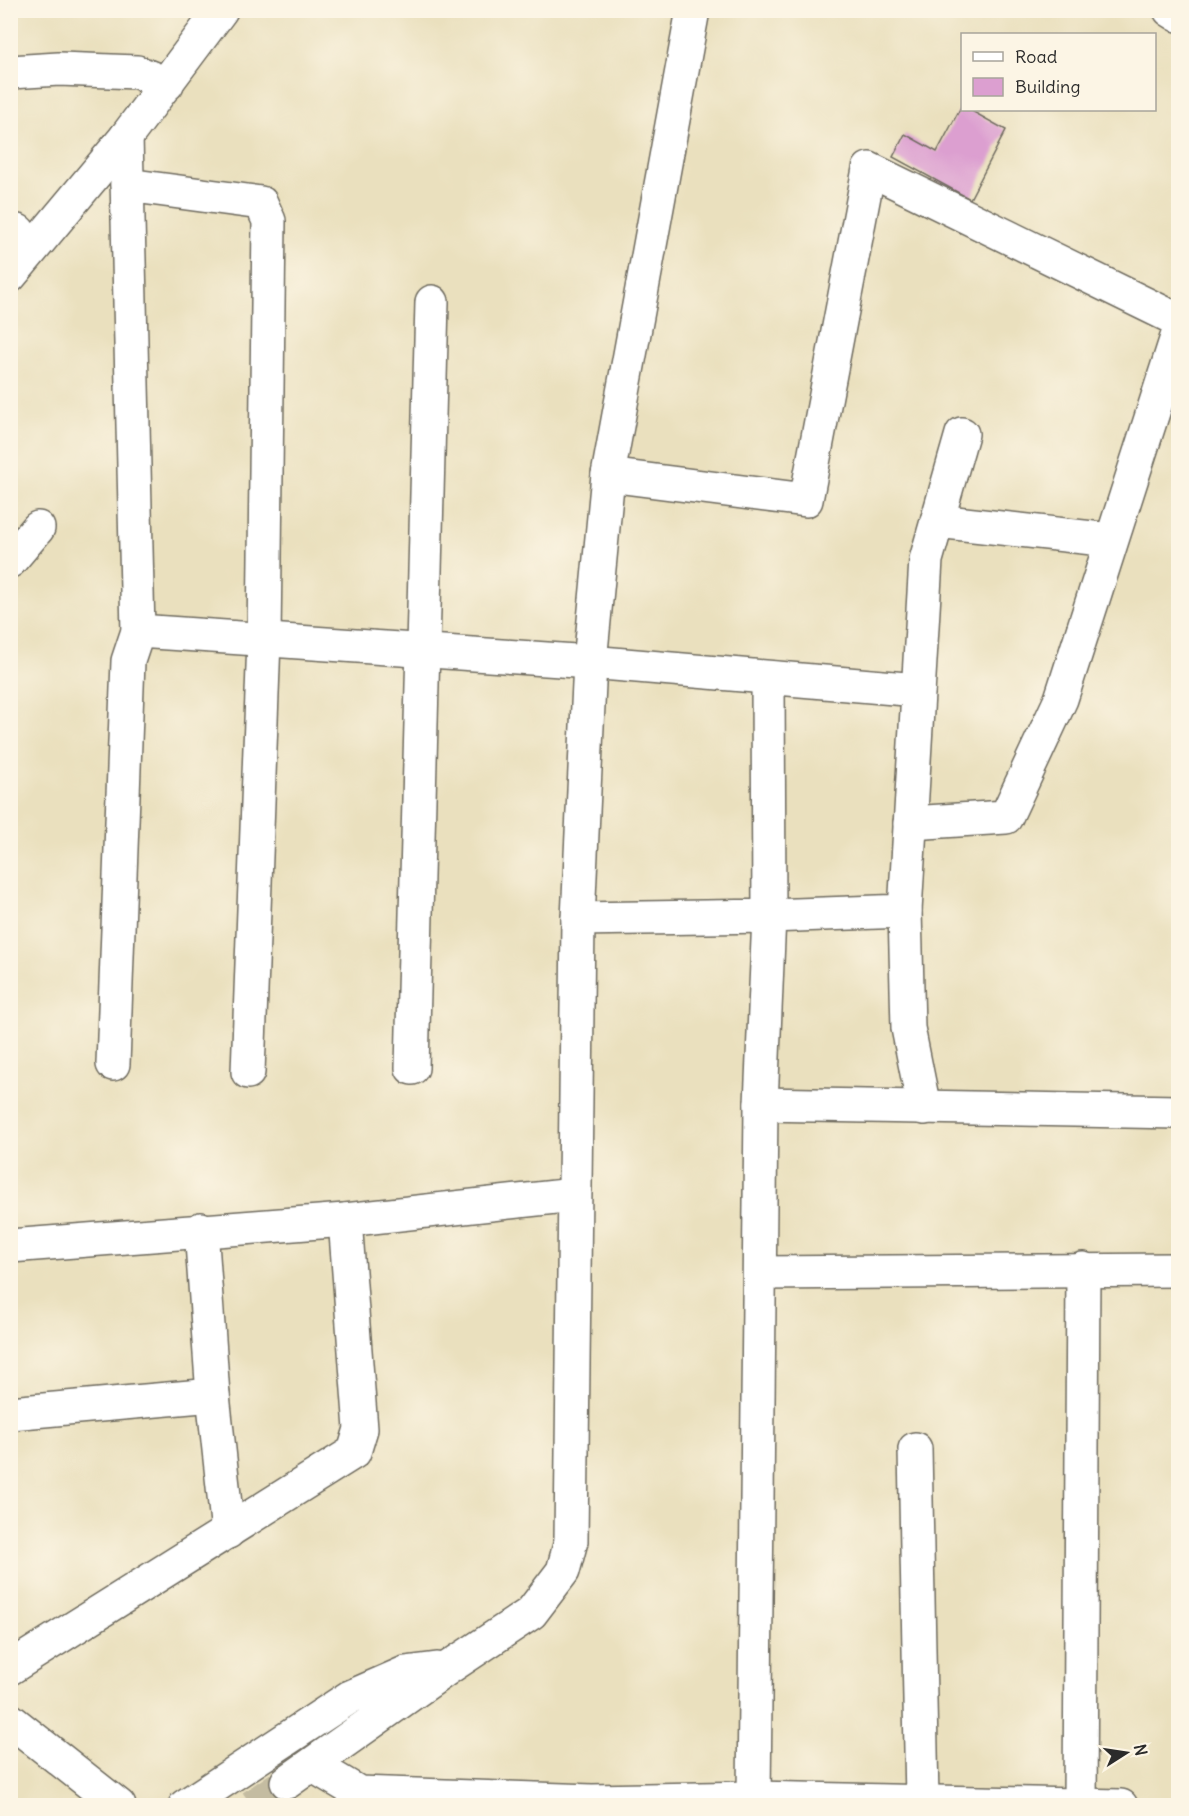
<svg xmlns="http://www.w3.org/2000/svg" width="1189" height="1816" font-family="Delius,sans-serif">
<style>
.building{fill:#dc9fd0}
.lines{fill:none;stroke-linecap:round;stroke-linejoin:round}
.minor-tunnel{stroke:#c4bca1;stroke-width:33;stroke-dasharray:33 16;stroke-linecap:butt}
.minor-casing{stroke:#6e6a5e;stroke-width:36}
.minor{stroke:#fff;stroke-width:33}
</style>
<rect width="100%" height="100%" fill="#fcf5e5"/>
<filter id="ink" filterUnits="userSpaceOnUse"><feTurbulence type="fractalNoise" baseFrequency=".0167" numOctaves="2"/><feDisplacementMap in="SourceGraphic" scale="12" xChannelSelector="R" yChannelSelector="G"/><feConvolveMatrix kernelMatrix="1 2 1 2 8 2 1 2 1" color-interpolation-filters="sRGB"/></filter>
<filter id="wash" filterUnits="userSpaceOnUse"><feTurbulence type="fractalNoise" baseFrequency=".008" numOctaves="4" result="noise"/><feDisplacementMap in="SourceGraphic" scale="24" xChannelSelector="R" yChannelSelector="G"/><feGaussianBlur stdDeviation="1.35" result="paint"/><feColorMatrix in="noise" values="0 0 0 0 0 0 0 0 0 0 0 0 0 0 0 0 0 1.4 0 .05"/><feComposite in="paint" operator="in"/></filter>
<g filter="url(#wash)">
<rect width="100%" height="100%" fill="#eae0be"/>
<g id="blocks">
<polygon class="building" points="962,105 962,110 970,110 1006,130 970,199 893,157 905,134 937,152"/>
</g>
</g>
<g filter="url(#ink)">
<use href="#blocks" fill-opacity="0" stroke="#6e6a5e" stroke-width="1.5"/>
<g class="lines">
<polyline class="minor-tunnel" points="252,1806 287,1782"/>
<g class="minor-casing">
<g id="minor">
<polyline points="1170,10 1178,15"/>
<polyline points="10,72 59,69 137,72 167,84"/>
<polyline points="127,185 261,203 269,221 264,640 248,1072"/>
<polyline points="10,230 18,231 32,249"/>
<polyline points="10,276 126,137 221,10"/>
<polyline points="608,475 806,500 869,169 1178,320"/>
<polyline points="937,521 1111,540"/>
<polyline points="10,561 38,528"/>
<polyline points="138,631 590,662 918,690"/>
<polyline points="910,823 1006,817 1061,699 1178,334"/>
<polyline points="905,911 908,1028 924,1108"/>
<polyline points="578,919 769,916 768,679"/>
<polyline points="113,1064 128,661 138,631 126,137"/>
<polyline points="412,1068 432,302"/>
<polyline points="761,1104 1178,1112"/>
<polyline points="201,1229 213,1395 228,1532"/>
<polyline points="10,1246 345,1220 574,1195"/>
<polyline points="760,1273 1178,1270"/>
<polyline points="10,1413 213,1395"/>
<polyline points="915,1449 922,1800"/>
<polyline points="10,1668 354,1452 361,1429 345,1220"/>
<polyline points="10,1720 119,1806"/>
<polyline points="312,1765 359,1793 592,1801 754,1798 1121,1806"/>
<polyline points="287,1782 448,1668 531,1613 563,1571 571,1541 578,919 590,662 608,475 693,10"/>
<polyline points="754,1798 761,1104 769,916 905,911 926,560 962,434"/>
<polyline points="185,1806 350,1697 405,1673 437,1669"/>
<polyline points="1080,1806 1083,1269"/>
</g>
</g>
<use href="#minor" class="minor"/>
</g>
</g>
<rect width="1189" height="1816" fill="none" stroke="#fcf5e5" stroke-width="36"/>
<rect x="961" y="33" width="195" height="78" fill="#fcf5e5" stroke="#a8a49b" stroke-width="1.5"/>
<rect x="973" y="52" width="30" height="9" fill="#ffffff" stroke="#a8a49b" stroke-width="1.5"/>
<text x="1015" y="63" font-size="18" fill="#2b2b2b">Road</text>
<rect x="973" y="78" width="30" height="18" fill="#dc9fd0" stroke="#a8a49b" stroke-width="1.5"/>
<text x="1015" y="93" font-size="18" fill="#2b2b2b">Building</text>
<g transform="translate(1126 1753) rotate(78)" stroke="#fcf5e5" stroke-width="4.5" paint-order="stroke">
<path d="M0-4.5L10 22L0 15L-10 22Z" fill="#2b2b2b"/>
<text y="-9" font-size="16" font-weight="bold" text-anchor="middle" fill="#2b2b2b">N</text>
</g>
</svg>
